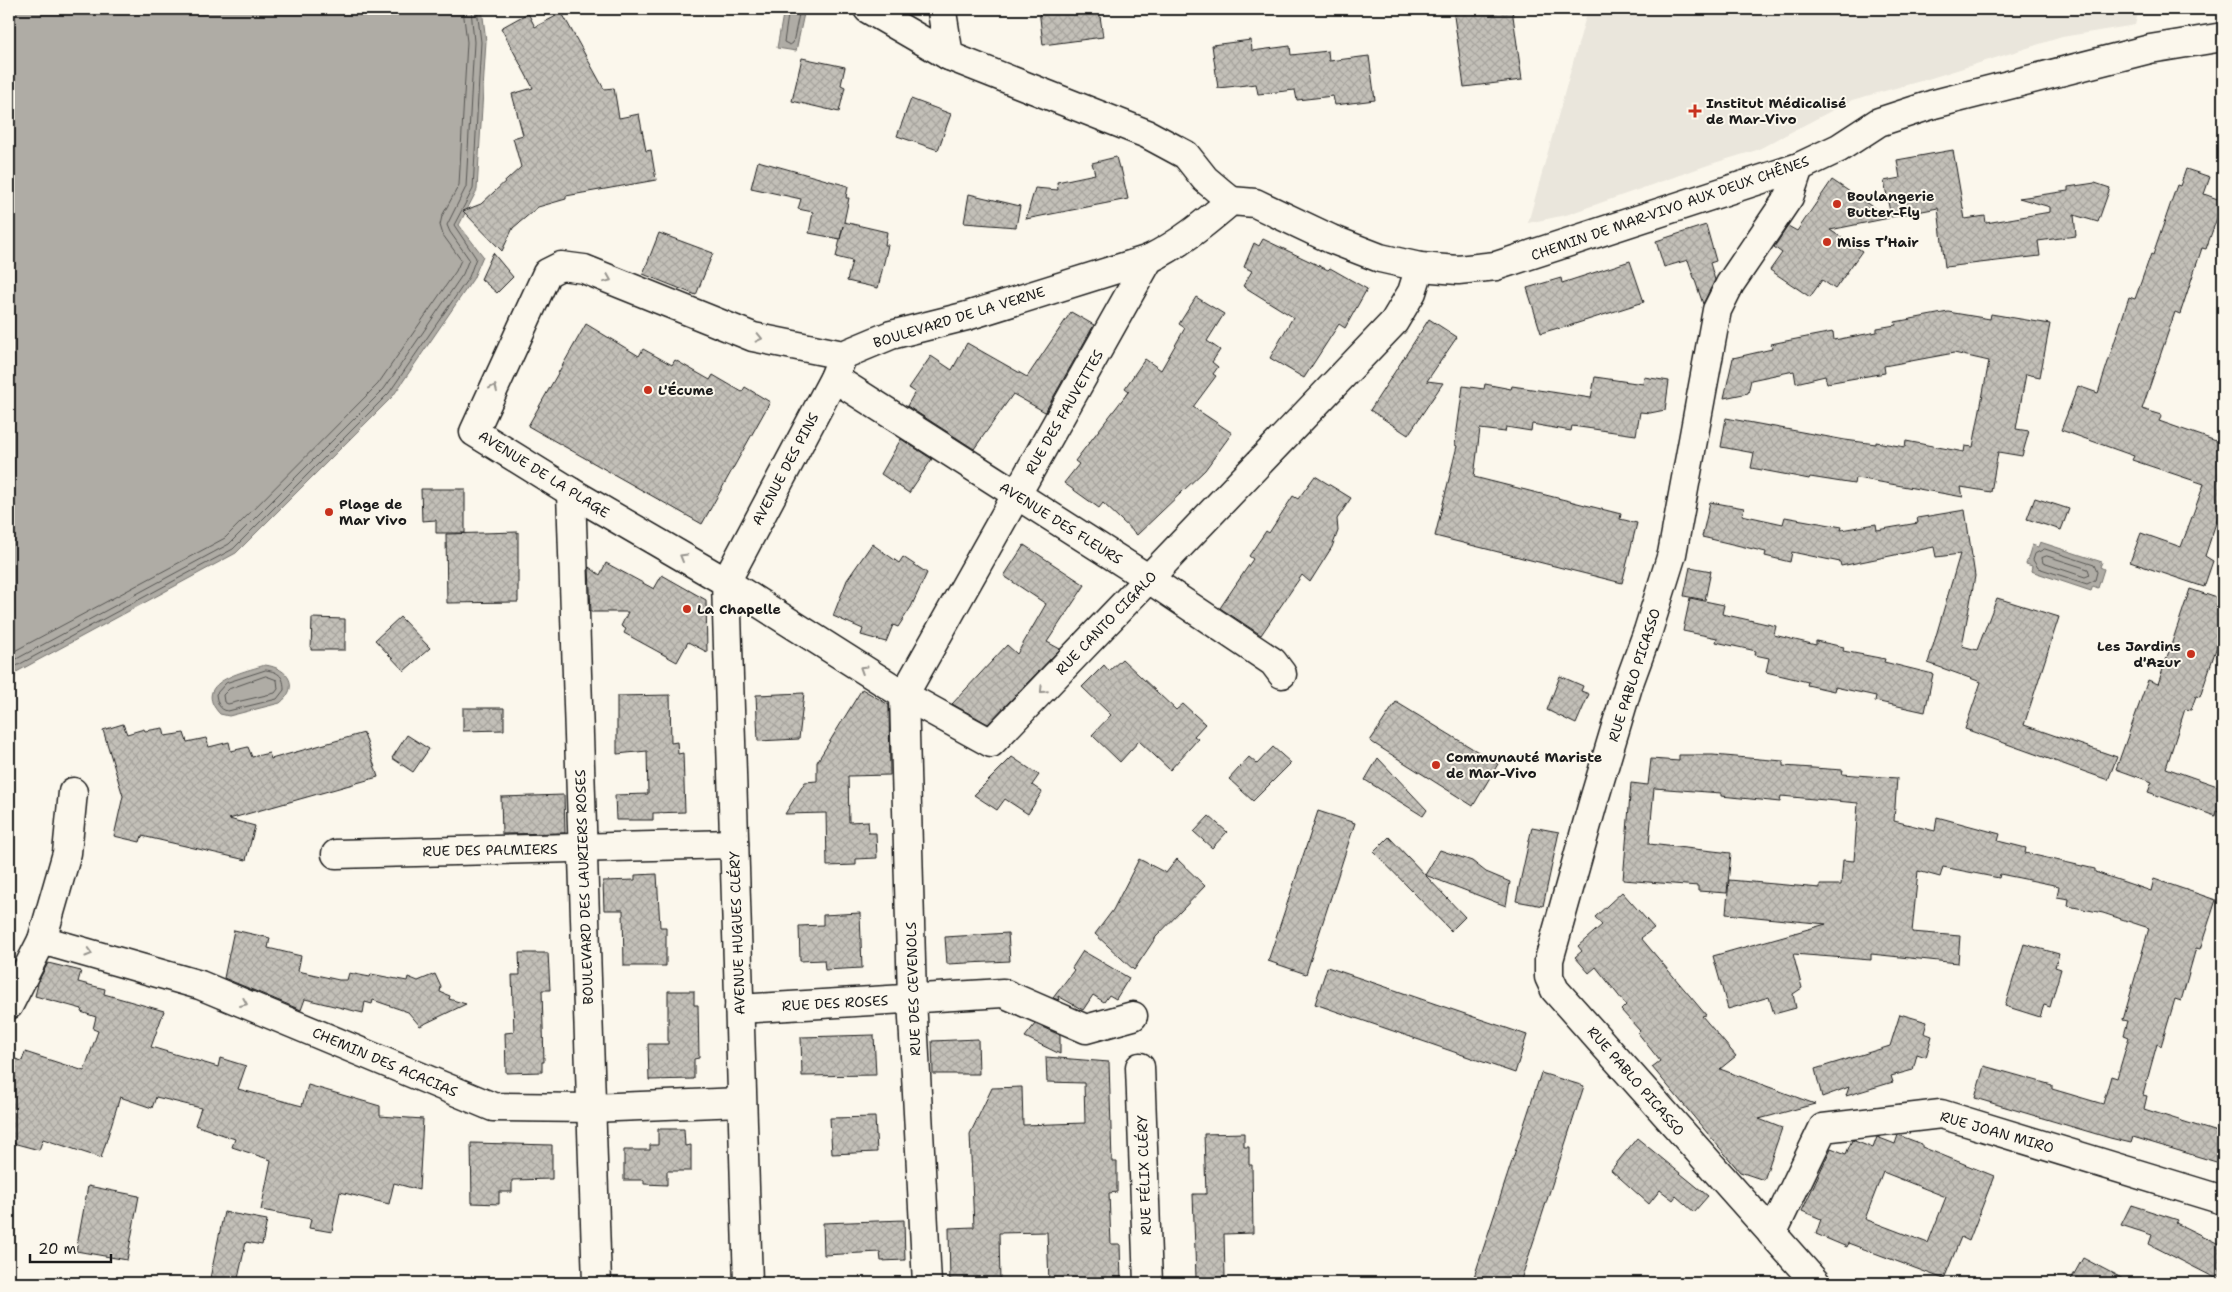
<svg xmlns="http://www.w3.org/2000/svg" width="2232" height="1292" font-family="'Shantell Sans',sans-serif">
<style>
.built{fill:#eae6dc}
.water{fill:#afaca5;stroke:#74726e}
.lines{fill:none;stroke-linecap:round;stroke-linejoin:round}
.shore{stroke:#575653;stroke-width:1}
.building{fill:url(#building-cross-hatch);stroke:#1c1c1c;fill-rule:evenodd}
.street-casing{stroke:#1c1c1c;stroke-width:31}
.secondary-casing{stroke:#1c1c1c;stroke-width:31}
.street{stroke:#fbf7ec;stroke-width:28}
.secondary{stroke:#fbf7ec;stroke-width:28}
.oneway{stroke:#97948e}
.poi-dot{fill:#c8321e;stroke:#fbf7ec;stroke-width:2}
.labels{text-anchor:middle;stroke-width:4;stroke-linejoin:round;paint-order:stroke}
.poi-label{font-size:14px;font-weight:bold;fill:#1c1c1c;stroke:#fbf7ec;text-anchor:start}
.street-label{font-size:14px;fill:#1c1c1c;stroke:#fbf7ec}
</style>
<defs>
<pattern id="building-cross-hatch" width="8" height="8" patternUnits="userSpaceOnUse" patternTransform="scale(1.25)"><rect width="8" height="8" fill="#c3c0b8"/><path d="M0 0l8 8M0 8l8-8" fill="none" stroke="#a7a49e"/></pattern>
</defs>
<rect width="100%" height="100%" fill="#fbf7ec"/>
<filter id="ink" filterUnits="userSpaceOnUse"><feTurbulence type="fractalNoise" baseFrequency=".02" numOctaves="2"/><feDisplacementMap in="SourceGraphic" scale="10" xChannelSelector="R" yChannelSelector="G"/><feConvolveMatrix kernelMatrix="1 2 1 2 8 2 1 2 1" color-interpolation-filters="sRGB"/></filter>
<g filter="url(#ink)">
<polygon class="built" points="1588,9 2139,9 2135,25 2062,37 1928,79 1852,100 1757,150 1711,164 1566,215 1528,223"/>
<g class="water">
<polygon points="9,9 482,9 486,41 477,190 459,225 483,256 473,279 393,396 236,553 9,676"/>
<polygon points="784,9 805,9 796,51 777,48"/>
<polygon points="2040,542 2102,562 2100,567 2104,569 2098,588 2093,586 2091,591 2031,571 2032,566 2026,564 2032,545 2038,547"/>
<path d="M265,665C289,668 300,687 280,703L229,716L220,714C190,682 244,672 265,665Z"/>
</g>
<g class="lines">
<g class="shore">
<polyline points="789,9 784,42 790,45 793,43 800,9"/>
<polygon points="2045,549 2094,565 2097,572 2095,580 2087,584 2038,568 2033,560 2035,554"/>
<polygon points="2047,556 2088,569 2090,575 2085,577 2043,563 2042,558"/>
<polyline points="9,654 225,538 378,384 456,271 461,260 443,235 440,225 442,216 459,185 467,42 463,9"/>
<polyline points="9,663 229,544 384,389 463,274 469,259 450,232 447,225 466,187 474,42 471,9"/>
<polyline points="9,670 233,549 389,393 469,277 476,258 454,225 473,189 481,42 477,9"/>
<path d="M266,670C280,672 284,677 284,690L277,699L228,711C219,710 217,702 216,694L226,683Z"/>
<polygon points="266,676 277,680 278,689 275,693 228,704 224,702 223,695 229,689"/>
</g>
</g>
<g class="building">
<polygon points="1039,9 1099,9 1103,37 1043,45"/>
<polygon points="1453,9 1512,9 1522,80 1464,87"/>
<polygon points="528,13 535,27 562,13 604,89 614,88 619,118 639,114 646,151 651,150 656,180 566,196 566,199 538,207 513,228 502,251 463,211 481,204 521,167 513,138 523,135 512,94 533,88 501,28"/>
<polygon points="1251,40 1252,51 1290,46 1291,55 1328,51 1329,61 1369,56 1375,100 1335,105 1333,96 1297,100 1295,90 1258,94 1256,84 1218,88 1212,45"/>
<polygon points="802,58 845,67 841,85 845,87 839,112 792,101"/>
<polygon points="911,99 951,114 938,150 897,136"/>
<polygon points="1953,150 1965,219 1985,216 1986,223 2050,212 2050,207 2019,198 2068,191 2068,187 2095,183 2110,188 2098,222 2074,215 2076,236 2038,241 2040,256 1945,267 1938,208 1891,217 1884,181 1900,178 1897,160"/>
<polygon points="1116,157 1119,168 1121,168 1128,199 1026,219 1035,188 1058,190 1057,182 1095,174 1092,163"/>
<polygon points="758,161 848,186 846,198 849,198 844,222 887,232 885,245 888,245 878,288 847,281 852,261 836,257 843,226 840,239 809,233 813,212 798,209 801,199 751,188"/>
<polygon points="2186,169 2210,177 2204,194 2223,201 2206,249 2202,248 2180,314 2175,312 2142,409 2162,415 2159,421 2219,442 2220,438 2223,438 2223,502 2205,556 2213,561 2204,587 2130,562 2141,533 2181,547 2204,484 2132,460 2134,456 2061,430 2078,386 2098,393 2129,297 2135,299 2151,254 2153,255 2177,185 2180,186"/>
<polygon points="1832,180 1889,218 1830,230 1862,251 1835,289 1822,280 1810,297 1770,270 1782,253 1774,247 1788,226 1797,231"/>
<polygon points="969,194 1020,206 1016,227 964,223"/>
<polygon points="1706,225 1716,261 1710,263 1715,280 1703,304 1688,260 1664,267 1656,241"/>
<polygon points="659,233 713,253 696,295 643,274"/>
<polygon points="1263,239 1328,270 1330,268 1367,289 1345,328 1339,324 1304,378 1270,358 1293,317 1243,286 1252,271 1244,267 1254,243 1259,246"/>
<polygon points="493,253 513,277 497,293 481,279"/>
<polygon points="1630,261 1644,302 1559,329 1558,328 1541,333 1527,288 1561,278 1562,283"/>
<polygon points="1196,297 1224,314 1207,341 1220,350 1212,362 1218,367 1213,374 1216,376 1193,407 1232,433 1205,470 1137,535 1103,503 1099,508 1064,483 1079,464 1075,461 1129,391 1125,388 1145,359 1161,370 1185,328 1179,324"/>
<polygon points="1071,312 1094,325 1045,412 1013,394 974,449 907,406 915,392 909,388 931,356 952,370 967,343 1027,377"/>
<polygon points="1948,312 1990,319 1991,314 2050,324 2040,377 2026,374 2016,429 2029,431 2022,456 1998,452 1991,492 1961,487 1963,497 1863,479 1855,478 1854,484 1810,477 1809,479 1794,476 1751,468 1754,453 1721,447 1726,418 1845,440 1876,444 1876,442 1905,447 1906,441 1964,452 1965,446 1973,447 1989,361 1954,353 1884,366 1885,373 1827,383 1825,376 1796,383 1794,371 1751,380 1748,393 1724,398 1733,358 1772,349 1771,344 1786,341 1833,332 1834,340 1877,332 1877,328 1896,325 1895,322"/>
<polygon points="1429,319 1457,337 1427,381 1443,383 1408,435 1370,410"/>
<polygon points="586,324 639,356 643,349 672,365 675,360 710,380 713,375 742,392 745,387 770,402 702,524 528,426"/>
<polygon points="1595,377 1643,384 1644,377 1669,381 1665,410 1650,413 1640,412 1636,435 1572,426 1571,431 1532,424 1531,431 1506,427 1505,432 1480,429 1474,477 1621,514 1620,519 1637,523 1622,583 1435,536 1457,446 1455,445 1463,386 1484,389 1485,384 1511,389 1512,386 1591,398"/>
<polygon points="901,439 932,459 909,493 881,474"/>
<polygon points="1315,476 1351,498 1337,519 1338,531 1332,547 1310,582 1302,575 1261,635 1220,608 1253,559 1249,556 1266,531 1269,533 1293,496 1298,499"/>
<polygon points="421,489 465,489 465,533 436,533 436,520 422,521"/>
<polygon points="2035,498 2069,509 2061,530 2027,519"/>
<polygon points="1710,502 1744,508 1742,515 1783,524 1785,517 1842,527 1841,530 1876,524 1877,530 1918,523 1917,518 1965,510 1975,576 1962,646 1977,650 1997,598 2059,617 2024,725 2117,757 2108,780 1965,729 1981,682 1928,663 1960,554 1936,557 1934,547 1841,566 1840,562 1792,552 1790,562 1765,556 1766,552 1702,537"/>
<polygon points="518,532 518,602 447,603 446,534"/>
<polygon points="872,544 899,563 903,557 927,573 911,607 898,627 893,625 886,642 861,635 863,629 833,616 847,580"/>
<polygon points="1024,545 1085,585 1047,642 1060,649 988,724 952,704 1007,645 1017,654 1046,604 1004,576"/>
<polygon points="606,563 654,589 662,575 706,600 707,652 688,642 677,662 624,633 626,629 621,626 628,612 591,612 589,567 600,575"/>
<polygon points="1690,567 1711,571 1705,600 1684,596"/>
<polygon points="2190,589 2223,600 2223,628 2200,697 2196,696 2191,710 2185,709 2166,768 2223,788 2223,814 2216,811 2215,816 2148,792 2152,782 2116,769 2148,680 2158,684"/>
<polygon points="1690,598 1724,605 1722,614 1776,626 1774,635 1816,645 1816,641 1844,647 1843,651 1885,659 1884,662 1933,674 1925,712 1875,701 1876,696 1835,687 1834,691 1807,685 1808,682 1766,672 1769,658 1755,655 1756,651 1716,642 1717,638 1683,631"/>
<polygon points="400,617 430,648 404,671 375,640"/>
<polygon points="312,618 345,619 345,650 311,650"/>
<polygon points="1122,659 1176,710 1183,704 1205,724 1194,736 1198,739 1170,770 1139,741 1120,762 1092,735 1111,715 1082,687 1104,665 1109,671"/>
<polygon points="1560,676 1583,686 1581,691 1589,694 1576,724 1547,710"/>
<polygon points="862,689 889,705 890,775 848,776 849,822 868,821 869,833 876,833 877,858 856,859 856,865 827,866 826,813 785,814 805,782 817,781 817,762"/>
<polygon points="804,693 799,739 758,741 756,695"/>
<polygon points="670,695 671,743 677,742 678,754 683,753 685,812 653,813 653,820 616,820 615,795 648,794 647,751 617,754 617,696"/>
<polygon points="1396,702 1498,764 1473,806 1370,741"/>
<polygon points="463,708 504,708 504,730 463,731"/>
<polygon points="123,724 127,734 144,729 145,731 163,728 165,736 184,733 187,742 206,738 209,747 229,742 231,751 248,747 252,757 269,753 271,759 364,733 378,777 229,819 255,826 246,860 142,836 140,842 114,836 123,796 103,730"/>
<polygon points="407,735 429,749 413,772 392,758"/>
<polygon points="1273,747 1291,763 1253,801 1229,779 1249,757 1257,764"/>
<polygon points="1679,755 1713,755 1783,761 1783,766 1843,770 1842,774 1897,778 1894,821 1935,831 1937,817 2000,834 1998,841 2026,848 2025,853 2095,869 2095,872 2151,891 2154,879 2216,900 2200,949 2196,948 2181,1001 2175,999 2161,1046 2157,1044 2143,1095 2147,1096 2144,1109 2223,1134 2223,1164 2133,1137 2131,1143 2110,1138 1975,1098 1984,1066 2052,1085 2052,1089 2103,1104 2111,1076 2117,1078 2129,1037 2124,1035 2128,1021 2123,1020 2149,928 2103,913 2068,906 2069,899 2057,897 2059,886 2000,874 1999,878 1943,867 1940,877 1918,871 1912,932 1960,936 1958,963 1871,954 1871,960 1793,954 1802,988 1793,994 1796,1008 1774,1014 1769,997 1728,1009 1713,956 1826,924 1726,914 1729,880 1820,888 1820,885 1841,885 1843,860 1854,861 1858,803 1781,796 1780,802 1721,796 1721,793 1654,788 1649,844 1731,853 1727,893 1698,891 1698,886 1623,880 1631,783 1648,785 1651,759 1679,761"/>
<polygon points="1012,757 1039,775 1032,785 1042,792 1028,814 1005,799 997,810 974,795"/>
<polygon points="1378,758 1427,810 1423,816 1365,780"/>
<polygon points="564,795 565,833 502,834 501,797"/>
<polygon points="1318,811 1355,823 1306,974 1268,961"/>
<polygon points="1209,816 1227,832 1212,848 1194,832"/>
<polygon points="1532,827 1559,832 1543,906 1516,901"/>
<polygon points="1389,837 1465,917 1451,931 1374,852"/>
<polygon points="1440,850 1472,861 1486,872 1510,882 1506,906 1425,875"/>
<polygon points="1139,859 1166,873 1177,859 1205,886 1156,937 1134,970 1095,934 1113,910"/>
<polygon points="657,874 660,927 666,927 666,966 624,966 623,910 604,910 603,881 635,880 635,875"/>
<polygon points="1622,892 1654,928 1641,938 1706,1015 1702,1016 1736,1056 1720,1069 1815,1104 1759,1119 1782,1128 1764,1180 1740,1172 1652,1067 1660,1061 1638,1033 1640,1031 1621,1010 1626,1005 1596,967 1589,973 1575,957 1582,951 1578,946 1602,925 1595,917"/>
<polygon points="860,913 862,968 825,970 824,960 800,961 799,926 823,925 823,915"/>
<polygon points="234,930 270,938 268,948 301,956 298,971 339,980 347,980 349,973 370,977 371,974 407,981 408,977 418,981 435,974 441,987 440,992 450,996 449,999 466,1004 420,1026 408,1012 373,1000 372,1004 365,1002 363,1013 305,999 301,1010 224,978"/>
<polygon points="1008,933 1010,961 947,964 945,937"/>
<polygon points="2024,944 2059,954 2055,967 2061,969 2050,1007 2044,1005 2040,1017 2005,1006"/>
<polygon points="1083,951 1129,978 1116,999 1109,995 1104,1002 1093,995 1083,1010 1058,996 1059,1000 1053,998 1074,970 1072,968"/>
<polygon points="519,953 548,953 550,990 542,990 544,1062 542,1062 542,1072 506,1073 505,1033 514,1032 512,975 520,975"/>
<polygon points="48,963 81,971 78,982 105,989 104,994 164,1011 151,1047 218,1067 220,1058 246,1066 238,1089 302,1106 308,1085 380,1106 380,1116 423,1119 419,1190 394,1183 389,1204 340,1192 332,1232 309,1228 311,1219 261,1210 271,1160 232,1147 235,1139 195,1125 201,1108 156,1097 152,1108 120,1097 101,1158 43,1139 39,1150 9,1142 9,1057 22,1061 25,1052 84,1071 98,1031 93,1029 96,1017 81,1012 82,1009 35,996 39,980"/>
<polygon points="1327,967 1527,1035 1515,1073 1315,1004"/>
<polygon points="668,991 694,991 694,1005 698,1005 699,1058 694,1059 694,1079 649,1080 648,1044 668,1044"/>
<polygon points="1900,1014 1927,1022 1924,1033 1932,1036 1926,1057 1917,1054 1913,1070 1891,1076 1893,1082 1846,1096 1849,1087 1822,1097 1815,1069 1890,1046"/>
<polygon points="1035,1024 1060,1035 1060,1054 1025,1037"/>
<polygon points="874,1035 876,1075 802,1076 801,1037"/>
<polygon points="978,1039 979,1074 933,1074 932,1041"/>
<polygon points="1046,1057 1109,1062 1112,1162 1117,1162 1117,1192 1109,1193 1111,1244 1120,1244 1121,1281 1049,1282 1047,1232 999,1233 1000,1283 950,1283 949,1228 974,1227 970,1134 992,1088 1022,1087 1023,1125 1085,1123 1084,1083 1047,1082"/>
<polygon points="1541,1073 1584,1086 1520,1283 1472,1283"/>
<polygon points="875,1117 877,1152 832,1154 830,1118"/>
<polygon points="658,1129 684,1129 685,1146 691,1145 691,1171 667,1171 667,1185 644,1184 644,1180 624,1180 624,1150 650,1150 650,1145 658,1145"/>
<polygon points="1244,1133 1244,1147 1249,1147 1249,1165 1252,1165 1253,1233 1224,1234 1225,1277 1196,1278 1193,1194 1206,1194 1204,1134"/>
<path d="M1898,1135L1922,1144V1147L1994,1176L1969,1241L1961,1237L1944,1279L1848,1243L1847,1247L1816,1234L1821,1219L1802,1211L1831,1148L1846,1154L1852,1140L1873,1148L1877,1137L1895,1144ZM1883,1172L1946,1197L1928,1243L1865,1219Z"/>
<polygon points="1637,1138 1708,1196 1694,1212 1676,1196 1673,1200 1660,1190 1649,1204 1611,1170"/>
<polygon points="471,1143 552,1145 552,1179 512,1180 512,1192 499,1192 499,1204 472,1203"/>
<polygon points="88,1186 139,1196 127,1260 76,1251"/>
<polygon points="2131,1205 2178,1220 2176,1223 2223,1246 2223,1282 2149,1244 2152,1235 2121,1225"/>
<polygon points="224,1212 267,1220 262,1245 246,1242 237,1283 209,1283"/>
<polygon points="904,1220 905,1260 881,1261 880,1252 824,1255 823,1223"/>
<polygon points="2083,1258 2131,1283 2069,1283"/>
</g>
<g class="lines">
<g class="street-casing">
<g id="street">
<polyline points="868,9 949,56"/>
<polyline points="944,9 942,12 949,56 1147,134 1186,155 1205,179 1231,201"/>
<polyline points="1799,167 1789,197 1730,284 1717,310 1672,554 1648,631 1629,683 1593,803 1549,960 1549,977 1555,990 1816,1283"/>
<polyline points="843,355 753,337 584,269 561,266 547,273 474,432 571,492 726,582 904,695 991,743 1394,322 1412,292 1420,267"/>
<polyline points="834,378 1149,579 1273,662 1282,674"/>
<polyline points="571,492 597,1283"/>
<polyline points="904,695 912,999 927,1283"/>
<polyline points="904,695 1149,259"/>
<polyline points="336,854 734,844"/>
<polyline points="42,940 200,985 493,1107 591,1108 741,1102"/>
<polyline points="9,1005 42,940 67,853 73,792"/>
<polyline points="739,1009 1003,993 1086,1029 1133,1016"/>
<polyline points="1140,1067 1148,1283"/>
<polyline points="1772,1234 1823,1128 1941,1114 2223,1200"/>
</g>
</g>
<g class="secondary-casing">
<path id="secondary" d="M748,1283L726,582L834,378L843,355L891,335L967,316L1149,259C1180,244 1205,223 1231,201L1255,203L1331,239L1380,258L1420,267L1458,270L1496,266L1799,167L1839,148L1879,122L1934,104L2150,49L2223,37"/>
</g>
<use href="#street" class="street"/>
<use href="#secondary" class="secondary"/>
</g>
<defs><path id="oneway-chevron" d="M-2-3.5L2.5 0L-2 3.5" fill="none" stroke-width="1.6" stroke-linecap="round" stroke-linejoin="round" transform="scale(1.25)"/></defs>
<g class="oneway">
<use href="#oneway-chevron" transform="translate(608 279) rotate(22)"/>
<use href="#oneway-chevron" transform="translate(759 338) rotate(13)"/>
<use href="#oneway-chevron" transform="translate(494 388) rotate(-65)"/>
<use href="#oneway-chevron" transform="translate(683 557) rotate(-150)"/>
<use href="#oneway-chevron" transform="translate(863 669) rotate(-148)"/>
<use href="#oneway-chevron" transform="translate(1043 690) rotate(134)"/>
<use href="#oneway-chevron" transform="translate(89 953) rotate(16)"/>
<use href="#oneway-chevron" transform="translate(244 1003) rotate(23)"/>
</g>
</g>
<g class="poi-dot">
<path d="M1692.5 103.5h5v5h5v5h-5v5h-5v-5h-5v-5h5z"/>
<circle cx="1837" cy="204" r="5"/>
<circle cx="1827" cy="242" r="5"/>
<circle cx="648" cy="390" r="5"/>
<circle cx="329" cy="512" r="5"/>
<circle cx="687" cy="609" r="5"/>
<circle cx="2191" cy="654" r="5"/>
<circle cx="1436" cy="765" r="5"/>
</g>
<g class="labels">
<g class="poi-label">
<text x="1706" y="108">Institut Médicalisé<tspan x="1706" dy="16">de Mar-Vivo</tspan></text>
<text x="1847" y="201">Boulangerie<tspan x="1847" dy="16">Butter-Fly</tspan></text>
<text x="1837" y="247">Miss T’Hair</text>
<text x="658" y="395">L'Écume</text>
<text x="339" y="509">Plage de<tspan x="339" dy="16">Mar Vivo</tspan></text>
<text x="697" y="614">La Chapelle</text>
<text x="2181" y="651" text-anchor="end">Les Jardins<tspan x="2181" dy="16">d'Azur</tspan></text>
<text x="1446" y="762">Communauté Mariste<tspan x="1446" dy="16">de Mar-Vivo</tspan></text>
</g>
<g class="street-label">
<text transform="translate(1670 208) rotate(-19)" y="5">CHEMIN DE MAR-VIVO AUX DEUX CHÊNES</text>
<text transform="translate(959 317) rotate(-17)" y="5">BOULEVARD DE LA VERNE</text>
<text transform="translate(1064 412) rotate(-60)" y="5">RUE DES FAUVETTES</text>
<text transform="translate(785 469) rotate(-62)" y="5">AVENUE DES PINS</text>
<text transform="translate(544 474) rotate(32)" y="5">AVENUE DE LA PLAGE</text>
<text transform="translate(1061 523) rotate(32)" y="5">AVENUE DES FLEURS</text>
<text transform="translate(1106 623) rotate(-46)" y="5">RUE CANTO CIGALO</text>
<text transform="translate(1634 675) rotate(-72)" y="5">RUE PABLO PICASSO</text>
<text transform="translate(490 850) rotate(-1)" y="5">RUE DES PALMIERS</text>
<text transform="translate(584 887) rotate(-92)" y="5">BOULEVARD DES LAURIERS ROSES</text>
<text transform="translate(737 933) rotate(-92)" y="5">AVENUE HUGUES CLÉRY</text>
<text transform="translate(913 989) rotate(-92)" y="5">RUE DES CEVENOLS</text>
<text transform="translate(835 1003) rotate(-3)" y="5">RUE DES ROSES</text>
<text transform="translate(385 1062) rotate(23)" y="5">CHEMIN DES ACACIAS</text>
<text transform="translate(1636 1081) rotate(49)" y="5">RUE PABLO PICASSO</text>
<text transform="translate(1997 1132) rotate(16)" y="5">RUE JOAN MIRO</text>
<text transform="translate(1144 1175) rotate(-92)" y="5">RUE FÉLIX CLÉRY</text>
</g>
</g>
<rect width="2232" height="1292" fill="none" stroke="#fbf7ec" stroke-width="30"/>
<rect x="15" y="15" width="2202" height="1262" fill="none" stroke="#1c1c1c" stroke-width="2" filter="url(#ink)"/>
<path d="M30 1254v8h81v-8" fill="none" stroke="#1c1c1c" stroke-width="2.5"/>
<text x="38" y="1254" font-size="15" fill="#1c1c1c" stroke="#fbf7ec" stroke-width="4" paint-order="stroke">20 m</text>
</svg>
